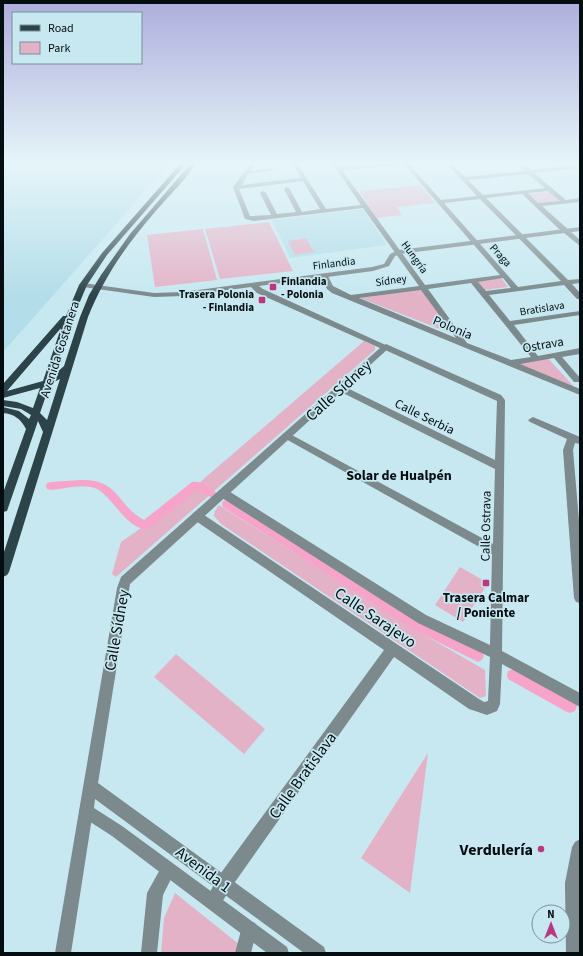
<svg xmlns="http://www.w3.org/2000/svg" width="583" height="956" font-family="'Source Sans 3',sans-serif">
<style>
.built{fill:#b3dde9}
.green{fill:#e4b2c7}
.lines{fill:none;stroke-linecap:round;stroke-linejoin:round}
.canal{fill:#f6a4c9;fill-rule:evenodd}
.minor{fill:#7c898d;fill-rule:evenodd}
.tertiary{fill:#7c898d;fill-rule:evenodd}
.primary{fill:#2c4349;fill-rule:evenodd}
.poi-dot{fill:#ba387f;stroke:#c7e8f1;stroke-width:1.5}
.labels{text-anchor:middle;stroke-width:3.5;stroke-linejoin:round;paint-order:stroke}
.far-street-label{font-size:11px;fill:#040d10;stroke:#c7e8f1}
.far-poi-label{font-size:11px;font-weight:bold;fill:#040d10;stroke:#c7e8f1;text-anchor:start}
.street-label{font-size:13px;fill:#040d10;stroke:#c7e8f1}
.poi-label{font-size:13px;font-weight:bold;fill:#040d10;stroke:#c7e8f1}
.neighbourhood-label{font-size:14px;font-weight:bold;fill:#040d10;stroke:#c7e8f1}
.near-street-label{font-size:16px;fill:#040d10;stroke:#c7e8f1}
.near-poi-label{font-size:16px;font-weight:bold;fill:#040d10;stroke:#c7e8f1;text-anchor:end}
</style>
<rect width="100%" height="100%" fill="#c7e8f1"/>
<g class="built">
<polygon points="3,163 170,163 3,352"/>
<polygon points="363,209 387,245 290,258 272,220"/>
</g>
<g class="green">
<polygon points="420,185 435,203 397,207 402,215 376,218 359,191"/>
<polygon points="550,191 560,201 538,203 528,194"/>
<polygon points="269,222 293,271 220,279 205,229"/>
<polygon points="203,229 217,280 155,287 147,235"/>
<polygon points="306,238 314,252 295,255 288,241"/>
<polygon points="501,278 508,287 484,290 477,282"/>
<polygon points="422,289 453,334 360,298"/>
<polygon points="364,341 375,346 375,350 116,577 112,574 121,542 141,528 149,526"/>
<polygon points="545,355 576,389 509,361"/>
<polygon points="219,505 414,629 485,670 486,696 480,698 221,524 214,516 215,511"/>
<polygon points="460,567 488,583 463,622 435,605"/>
<polygon points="176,654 265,729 244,754 154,677"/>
<polygon points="428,753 410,893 361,858"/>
<polygon points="175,893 240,945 238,953 161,953 164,918"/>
</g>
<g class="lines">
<g class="canal">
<path d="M81,480C120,479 117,506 144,520L192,482C200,480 213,488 217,494L216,497L212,498L197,490L150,528C130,535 113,497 97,489C84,483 65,489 51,490L47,489L46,486L47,483L51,482Z"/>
<polygon points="227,500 422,622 482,652 484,656 482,660 478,662 414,630 223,507 222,504 223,501"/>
<polygon points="513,669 575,701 577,706 575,711 570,713 565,711 508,679 507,675 508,671"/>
</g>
<g class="minor">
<path d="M251,163H256L251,171L271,168L274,170L248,174L242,185L301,178L292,163H297L326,209L361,205L332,163H336L340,167L401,163L399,165L342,170L425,285L500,275L403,163H408L441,200L477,196L446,163H451L465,177L525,171L517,163H522L531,170L574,166L575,167L572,169L534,173L566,200L580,198V202L542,206L580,240V246L559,229L522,194L486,198L568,280L580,279V283L572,284L580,293V299H577L564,285L489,295L510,321L580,311V315L514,325L538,356L580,348V354L562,357L580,378V382H574L554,358L520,364L580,389V395L332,293L327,289L320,276L321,274H327L333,286L351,295L419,286L363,208L254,221L245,219L233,187ZM528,174L545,188L483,195L468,180ZM303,181L320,209L302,212L290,189L287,187L284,189L296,212L277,214L266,193L263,191L260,193L271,215L250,216L239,189ZM548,191L560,201L538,203L528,193ZM480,199L561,281L518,287L444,203ZM503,278L511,288L486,291L478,282ZM471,283L531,357L511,360L467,343L428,289ZM421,290L456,338L359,298Z"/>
<polygon points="386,344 501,395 505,400 502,651 580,693 580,707 502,664 500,704 497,711 487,715 469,709 394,657 230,889 219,907 213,909 207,907 205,901 218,877 384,650 193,519 192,516 193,513 197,512 201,513 479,699 484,702 488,701 490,657 418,623 219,496 218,493 219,490 227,490 426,615 490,645 492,554 284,438 282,436 287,433 290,434 493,544 495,469 337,390 336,388 337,386 343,386 495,460 497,401 383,349 382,347"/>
<polygon points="533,417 580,437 580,444 575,443 573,450 580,532 580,603 576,602 574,598 563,450 567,439 530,422 528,420"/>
<polygon points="86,804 91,806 93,811 71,953 55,953 79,811 81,806"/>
<polygon points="580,839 580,953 566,953 565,883 572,847 575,842"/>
<polygon points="168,861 173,864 176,869 163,895 157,953 141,953 147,893 163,864"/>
<polygon points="249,921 255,923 257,929 251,953 235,953 243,923"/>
</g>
<polygon class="tertiary" points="580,227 580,231 400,254 395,256 389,266 373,271 259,286 263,289 390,347 130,584 98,783 324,947 326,953 304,953 95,799 94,808 122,826 287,947 289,953 267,953 112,836 81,816 79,811 117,588 121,577 380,348 257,293 251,287 183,296 154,297 83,287 79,285 83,283 154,293 183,292 372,267 384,264 390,254 399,250"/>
<path class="primary" d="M181,163H187L107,255L87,285L71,323L53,376L64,366L80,317L89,295L101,275L130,234L191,163H196C190,175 166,199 155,212C127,244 104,277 88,317L9,572L7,575L3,577V555L43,432L38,421L8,508L7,511L3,512V493L26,429C21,419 14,414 3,413V407L19,411L29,419L31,415L21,409L3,406V400L17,402L33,408L40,388L3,398V384L63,316H66L79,285L102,253ZM61,328L43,381L7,391ZM60,379L47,420L40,413L50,384Z"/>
</g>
<linearGradient id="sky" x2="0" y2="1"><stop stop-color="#adaedc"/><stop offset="0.55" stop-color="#e6f5f9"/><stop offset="1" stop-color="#e6f5f9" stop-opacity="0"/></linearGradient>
<rect width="583" height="296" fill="url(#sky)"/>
<g class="poi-dot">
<rect x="269" y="283" width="8" height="8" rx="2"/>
<rect x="258" y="296" width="8" height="8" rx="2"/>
<rect x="482" y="579" width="8" height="8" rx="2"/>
<circle cx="541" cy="849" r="4"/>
</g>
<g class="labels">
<g class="far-street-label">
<text transform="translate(501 255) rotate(48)" y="4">Praga</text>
<text transform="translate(415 257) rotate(54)" y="4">Hungría</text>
<text transform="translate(334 263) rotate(-7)" y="4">Finlandia</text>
<text transform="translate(391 280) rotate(-8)" y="4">Sídney</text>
<text transform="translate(542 308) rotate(-9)" y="4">Bratislava</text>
</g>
<g class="far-poi-label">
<text x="281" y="285">Finlandia<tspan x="281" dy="13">- Polonia</tspan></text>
<text x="254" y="298" text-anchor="end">Trasera Polonia<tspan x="254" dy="13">- Finlandia</tspan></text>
</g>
<g class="street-label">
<text transform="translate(453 327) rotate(23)" y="5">Polonia</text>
<text transform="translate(543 344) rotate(-10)" y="5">Ostrava</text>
<text transform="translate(59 349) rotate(-72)" y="5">Avenida Costanera</text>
<text transform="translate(425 416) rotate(26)" y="5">Calle Serbia</text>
<text transform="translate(485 526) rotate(-89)" y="5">Calle Ostrava</text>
</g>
<g class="poi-label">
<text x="486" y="602">Trasera Calmar<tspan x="486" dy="15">/ Poniente</tspan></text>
</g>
<g class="neighbourhood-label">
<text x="399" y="480">Solar de Hualpén</text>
</g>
<g class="near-street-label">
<text transform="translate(338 390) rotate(-42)" y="6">Calle Sídney</text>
<text transform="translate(376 617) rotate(34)" y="6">Calle Sarajevo</text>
<text transform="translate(116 630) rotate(-80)" y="6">Calle Sídney</text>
<text transform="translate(302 775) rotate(-54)" y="6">Calle Bratislava</text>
<text transform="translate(204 869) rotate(37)" y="6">Avenida 1</text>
</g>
<g class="near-poi-label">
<text x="533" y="855">Verdulería</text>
</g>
</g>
<rect width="583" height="956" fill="none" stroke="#040d10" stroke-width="8"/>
<rect x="12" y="12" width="130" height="52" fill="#c7e8f1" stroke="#799097"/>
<rect x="20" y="25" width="20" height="6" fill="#2c4349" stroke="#799097"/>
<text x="48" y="32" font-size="12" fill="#040d10">Road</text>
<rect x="20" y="42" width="20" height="12" fill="#e4b2c7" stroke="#799097"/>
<text x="48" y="52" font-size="12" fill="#040d10">Park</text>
<g transform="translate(551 924)"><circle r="19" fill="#c7e8f1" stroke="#799097"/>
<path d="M0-3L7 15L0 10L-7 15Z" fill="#ba387f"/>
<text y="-6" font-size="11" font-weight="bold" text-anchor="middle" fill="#040d10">N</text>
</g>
</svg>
